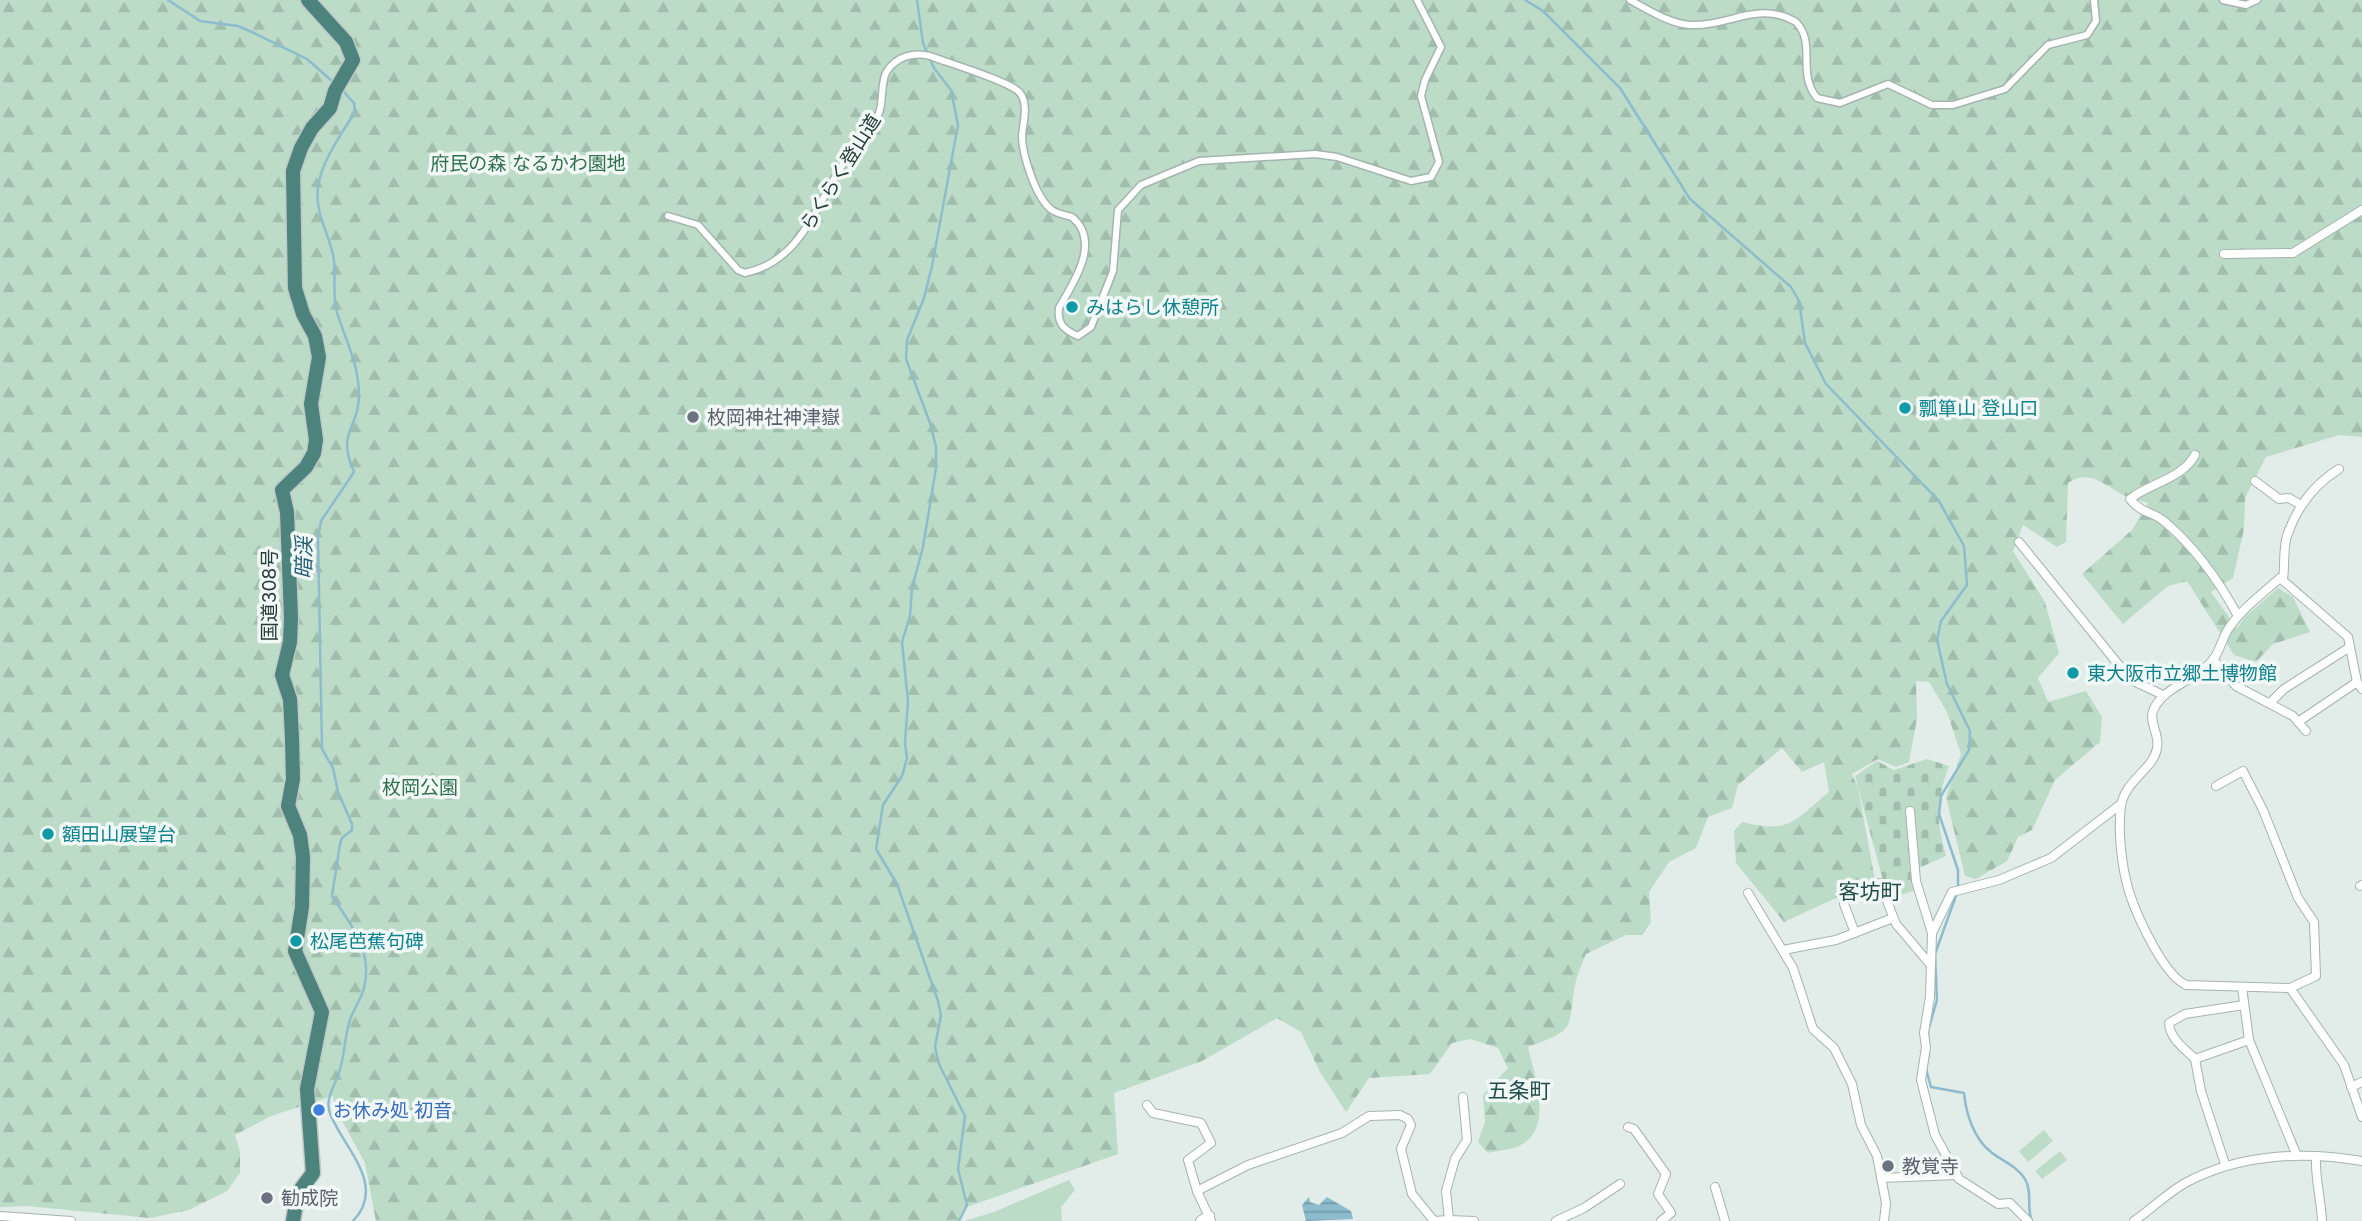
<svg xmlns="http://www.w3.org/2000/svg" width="2362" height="1221" font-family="Inter,'Noto Sans JP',sans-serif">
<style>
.green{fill:#bcdcc8}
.forest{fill:url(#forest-firs)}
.cemetery{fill:url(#cemetery-stones)}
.water{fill:url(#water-rules)}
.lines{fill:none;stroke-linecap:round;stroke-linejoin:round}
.stream{stroke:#8cbcce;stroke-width:2.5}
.pedestrian-casing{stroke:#a5b4b0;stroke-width:9}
.minor-casing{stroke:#a5b4b0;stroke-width:10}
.tertiary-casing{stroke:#a5b4b0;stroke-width:12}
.trunk-casing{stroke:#c1c8c7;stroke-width:17}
.pedestrian{stroke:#fff;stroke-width:6}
.minor{stroke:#fff;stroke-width:8}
.tertiary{stroke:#fff;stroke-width:10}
.trunk{stroke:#4c837d;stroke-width:14}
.culture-dot{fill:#0f9aa8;stroke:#f2f8f6;stroke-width:2.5}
.worship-dot{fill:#6b7280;stroke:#f2f8f6;stroke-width:2.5}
.shop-dot{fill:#3f7fe0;stroke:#f2f8f6;stroke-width:2.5}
.labels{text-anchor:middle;stroke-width:7;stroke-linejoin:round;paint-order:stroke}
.park-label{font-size:19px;fill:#2f7150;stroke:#f2f8f6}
.street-label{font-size:19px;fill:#233c38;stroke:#f2f8f6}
.culture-label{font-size:19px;fill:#0d838f;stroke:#f2f8f6;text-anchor:start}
.worship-label{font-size:19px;fill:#5b616d;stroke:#f2f8f6;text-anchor:start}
.shop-label{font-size:19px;fill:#366cbe;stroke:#f2f8f6;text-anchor:start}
.water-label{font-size:21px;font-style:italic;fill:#1f5c75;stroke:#f2f8f6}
.neighbourhood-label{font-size:21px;fill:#204d48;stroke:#f2f8f6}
</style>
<defs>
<pattern id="forest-firs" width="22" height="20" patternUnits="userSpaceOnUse" patternTransform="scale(1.75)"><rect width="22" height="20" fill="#bcdcc8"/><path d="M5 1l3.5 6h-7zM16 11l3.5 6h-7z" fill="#a1bead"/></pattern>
<pattern id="cemetery-stones" width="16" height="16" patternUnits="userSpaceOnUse" patternTransform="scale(1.75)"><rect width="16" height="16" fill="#bcdcc8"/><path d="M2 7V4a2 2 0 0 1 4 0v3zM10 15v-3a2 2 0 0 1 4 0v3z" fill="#a1bead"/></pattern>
<pattern id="water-rules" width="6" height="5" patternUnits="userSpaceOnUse" patternTransform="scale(1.75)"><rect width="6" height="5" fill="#8cbcce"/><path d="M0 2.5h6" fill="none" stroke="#729aa8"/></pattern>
</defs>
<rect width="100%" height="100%" fill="#e2ece9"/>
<g class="green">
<polygon points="2044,1130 2053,1141 2028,1162 2019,1151"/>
<polygon points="2060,1151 2067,1160 2042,1179 2035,1171"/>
<polygon points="1069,1180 1075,1190 1061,1207 1062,1221 964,1221 994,1212"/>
</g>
<path class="forest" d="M0,0H2362V437L2339,435L2266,457L2245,498L2244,529L2233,578L2211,592L2237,628L2246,616L2278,588L2293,597L2310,632L2273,644L2256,662L2234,655L2187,581L2168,586L2123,624L2082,574L2132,530L2148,503C2139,500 2129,498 2121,494C2104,484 2088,469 2068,483L2066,542L2057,547L2023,525L2013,551L2045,602L2059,653L2038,678L2048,702L2086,691L2102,717L2100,742L2055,780L2032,830L2018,837L2007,861L1976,879L1965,876L1946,797L1961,754L1947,712L1929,682L1916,681L1917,719L1909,762L1896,767L1878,759L1852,774L1858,788L1875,880L1784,922L1736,863L1734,831L1742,822C1791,834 1793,821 1829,792L1824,762L1802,772L1782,748L1738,785L1732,808L1708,817L1696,848L1669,862L1649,892L1651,922L1642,935H1626L1586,954C1582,964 1577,975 1575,985C1567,1031 1577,1029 1528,1047C1534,1074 1554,1127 1521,1145C1512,1150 1498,1150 1488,1153L1478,1142L1485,1122L1483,1095L1508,1068L1498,1048L1471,1039L1452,1043L1430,1074L1369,1078L1346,1112L1320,1072L1301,1032L1277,1018L1202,1061L1114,1093L1118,1154L964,1208L958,1221H376L365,1163L335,1108L333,1096L271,1116L235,1135L240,1152V1173L227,1191L189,1210L150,1218L27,1206L0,1207Z"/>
<path class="cemetery" d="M1927,759L1949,766C1936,802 1936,819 1946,856L1912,871L1913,891L1888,899L1855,776L1877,761L1894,770Z"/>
<polygon class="water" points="1309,1197 1310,1202 1319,1205 1327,1197 1351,1211 1353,1219 1306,1221 1302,1205"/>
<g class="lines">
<g class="stream">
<polyline points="168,0 200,21 238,26 254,33 307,59 333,82"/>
<polyline points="917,0 923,43 934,68 951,90 958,125 932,266 924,298 907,340 906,359 930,423 936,447 936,468 923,547 912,588 910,616 902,642 908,701 905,743 907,758 902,776 883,805 876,849 897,884 938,1001 941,1015 935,1047 939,1064 965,1116 958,1169 967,1205 959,1221"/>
<polyline points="1525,0 1543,11 1620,88 1690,199 1791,287 1799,301 1805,343 1826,384 1939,501 1964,546 1967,585 1941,621 1937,640 1947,684 1970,731 1969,750 1941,796 1939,814 1958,870 1958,887"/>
<path d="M341,89L354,103L355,112C336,143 309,176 320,214C324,229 332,245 334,260C336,278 332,296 337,313C346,340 359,366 359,395C359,429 336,431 354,472L321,521L318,538L322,749L333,768L338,792L352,824V830L342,838L340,844L332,896C352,926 376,955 362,994C358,1004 352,1012 349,1023C344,1040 345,1058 338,1075C333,1089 324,1102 331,1116C345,1149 387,1186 353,1221"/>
<polyline points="1929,1056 1928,1031 1937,1000 1935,954 1957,893"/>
<path d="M1926,1069L1931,1087L1964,1093C1966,1114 1974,1139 1991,1152C2002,1161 2017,1166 2025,1179C2033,1193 2026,1208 2032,1221"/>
</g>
<g class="pedestrian-casing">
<g id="pedestrian">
<path d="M1630,0C1646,9 1671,24 1690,25C1728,27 1759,0 1796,22C1817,44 1796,72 1817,98L1840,103L1888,84L1932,105H1953L2005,89L2048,45L2087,35L2096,21L2094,0"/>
<polyline points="2223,0 2246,5 2257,0"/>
<path d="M668,216L698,225L738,270L745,273C802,261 816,204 845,161C855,145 872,131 879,113C884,100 880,82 887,71C897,56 914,52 930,56C948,63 1010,81 1020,93C1029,105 1023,122 1022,136C1022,154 1036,199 1052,210C1057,214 1066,215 1072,217C1102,242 1073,283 1059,308C1057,324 1064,330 1078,336L1091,327L1113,271L1118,210L1141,185L1199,161L1315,154L1337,157L1411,181L1431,177L1439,162L1421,96L1425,80L1441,47L1417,0"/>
</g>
</g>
<g class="minor-casing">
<g id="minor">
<polyline points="2224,254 2293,253 2362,210"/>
<path d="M2195,455C2182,479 2150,483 2130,499C2143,515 2153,511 2165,522C2197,549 2219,581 2238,616"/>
<polyline points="2255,481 2279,499 2289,498 2301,505"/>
<polyline points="2019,542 2131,680 2163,695"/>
<path d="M2283,579C2285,566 2283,548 2287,536C2297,507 2313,485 2339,469"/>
<polyline points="2213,659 2236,686 2293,716 2306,731"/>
<path d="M2362,689L2357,682L2348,637L2280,578C2262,594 2240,610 2227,631C2222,640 2219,652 2213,660C2197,680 2162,687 2153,711C2149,723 2160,735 2157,748C2154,769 2125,780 2121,806C2118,828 2121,859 2126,880C2132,907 2162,974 2186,985L2290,988L2344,1065L2362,1117"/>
<polyline points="2271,702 2284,689 2350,647"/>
<polyline points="2298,722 2357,682"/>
<polyline points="2216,786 2243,771 2263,810 2298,898 2314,922 2316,976 2290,988"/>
<polyline points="1910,811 1916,881 1932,933 1930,997 1924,1033 1926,1047 1921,1080 1935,1135 1959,1179 1998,1204 2010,1203 2028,1221"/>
<polyline points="1880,883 1896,924 1929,963"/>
<polyline points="2360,886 2362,885"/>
<polyline points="1748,893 1793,968 1813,1029 1834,1048 1852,1084 1861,1125 1877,1156 1886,1203 1884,1221"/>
<polyline points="1844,904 1855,933"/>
<polyline points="1932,933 1952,892 1999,880 2051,858 2121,804"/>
<polyline points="1783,950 1836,940 1893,918"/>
<polyline points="2242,987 2249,1040 2297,1156"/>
<path d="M2244,1005L2185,1014L2169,1023C2170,1039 2184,1048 2195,1059L2249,1040"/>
<polyline points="2195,1059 2201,1091 2225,1164"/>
<polyline points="2351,1087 2362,1082"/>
<polyline points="1463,1097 1467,1140 1455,1159 1446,1191 1449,1220 1474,1221"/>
<polyline points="1147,1105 1153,1113 1201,1123 1211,1143 1188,1160 1197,1191 1211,1221"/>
<polyline points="1628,1127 1634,1129 1666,1174 1658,1194 1671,1213 1661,1221"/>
<path d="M2316,1157C2315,1179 2321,1199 2322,1221"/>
<polyline points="1881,1178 1957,1175"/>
<polyline points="1715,1187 1725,1221"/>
<polyline points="1197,1191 1248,1165 1342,1133 1369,1116 1400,1115 1408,1119 1411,1125 1401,1149 1412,1194 1434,1221 1449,1220"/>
<polyline points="0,1216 71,1221"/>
<polyline points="1556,1221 1584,1208 1620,1184"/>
<path d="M2134,1221C2152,1209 2168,1192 2187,1182C2240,1154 2303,1151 2362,1161"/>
</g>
</g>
<g class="tertiary-casing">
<polyline id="tertiary" points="1201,1221 1209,1216"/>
</g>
<g class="trunk-casing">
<polyline id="trunk" points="293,1221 298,1193 313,1173 307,1089 322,1012 295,951 302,907 303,857 300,835 288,806 293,779 292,738 290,699 282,675 290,642 291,618 287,512 282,490 306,467 314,453 316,440 311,404 319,357 315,336 303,314 295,288 293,171 301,148 312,128 330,108 335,91 353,60 346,42 308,0"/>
</g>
<use href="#pedestrian" class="pedestrian"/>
<use href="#minor" class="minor"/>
<use href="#tertiary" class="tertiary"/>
<use href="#trunk" class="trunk"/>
</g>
<g class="culture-dot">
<circle cx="1072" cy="307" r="7"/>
<circle cx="1905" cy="408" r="7"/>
<circle cx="2073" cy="673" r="7"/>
<circle cx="48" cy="834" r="7"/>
<circle cx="296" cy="941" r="7"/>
</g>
<g class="worship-dot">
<circle cx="693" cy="417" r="7"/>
<circle cx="1888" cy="1166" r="7"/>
<circle cx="267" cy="1198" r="7"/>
</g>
<circle class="shop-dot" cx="319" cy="1110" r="7"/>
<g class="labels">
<g class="park-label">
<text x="528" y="170">府民の森 なるかわ園地</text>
<text x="420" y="794">枚岡公園</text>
</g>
<g class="street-label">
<text transform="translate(840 172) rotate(-58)" y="7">らくらく登山道</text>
<text transform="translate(269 595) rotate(-90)" y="7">国道308号</text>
</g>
<g class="culture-label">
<text x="1086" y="314">みはらし休憩所</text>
<text x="1919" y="415">瓢箪山 登山口</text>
<text x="2087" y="680">東大阪市立郷土博物館</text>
<text x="62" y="841">額田山展望台</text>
<text x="310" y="948">松尾芭蕉句碑</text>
</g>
<g class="worship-label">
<text x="707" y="424">枚岡神社神津嶽</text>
<text x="1902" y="1173">教覚寺</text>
<text x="281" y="1205">勧成院</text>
</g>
<g class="shop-label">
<text x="333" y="1117">お休み処 初音</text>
</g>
<g class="water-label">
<text transform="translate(304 558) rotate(-89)" y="7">暗渓</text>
</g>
<g class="neighbourhood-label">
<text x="1870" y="899">客坊町</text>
<text x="1519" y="1098">五条町</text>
</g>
</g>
</svg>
